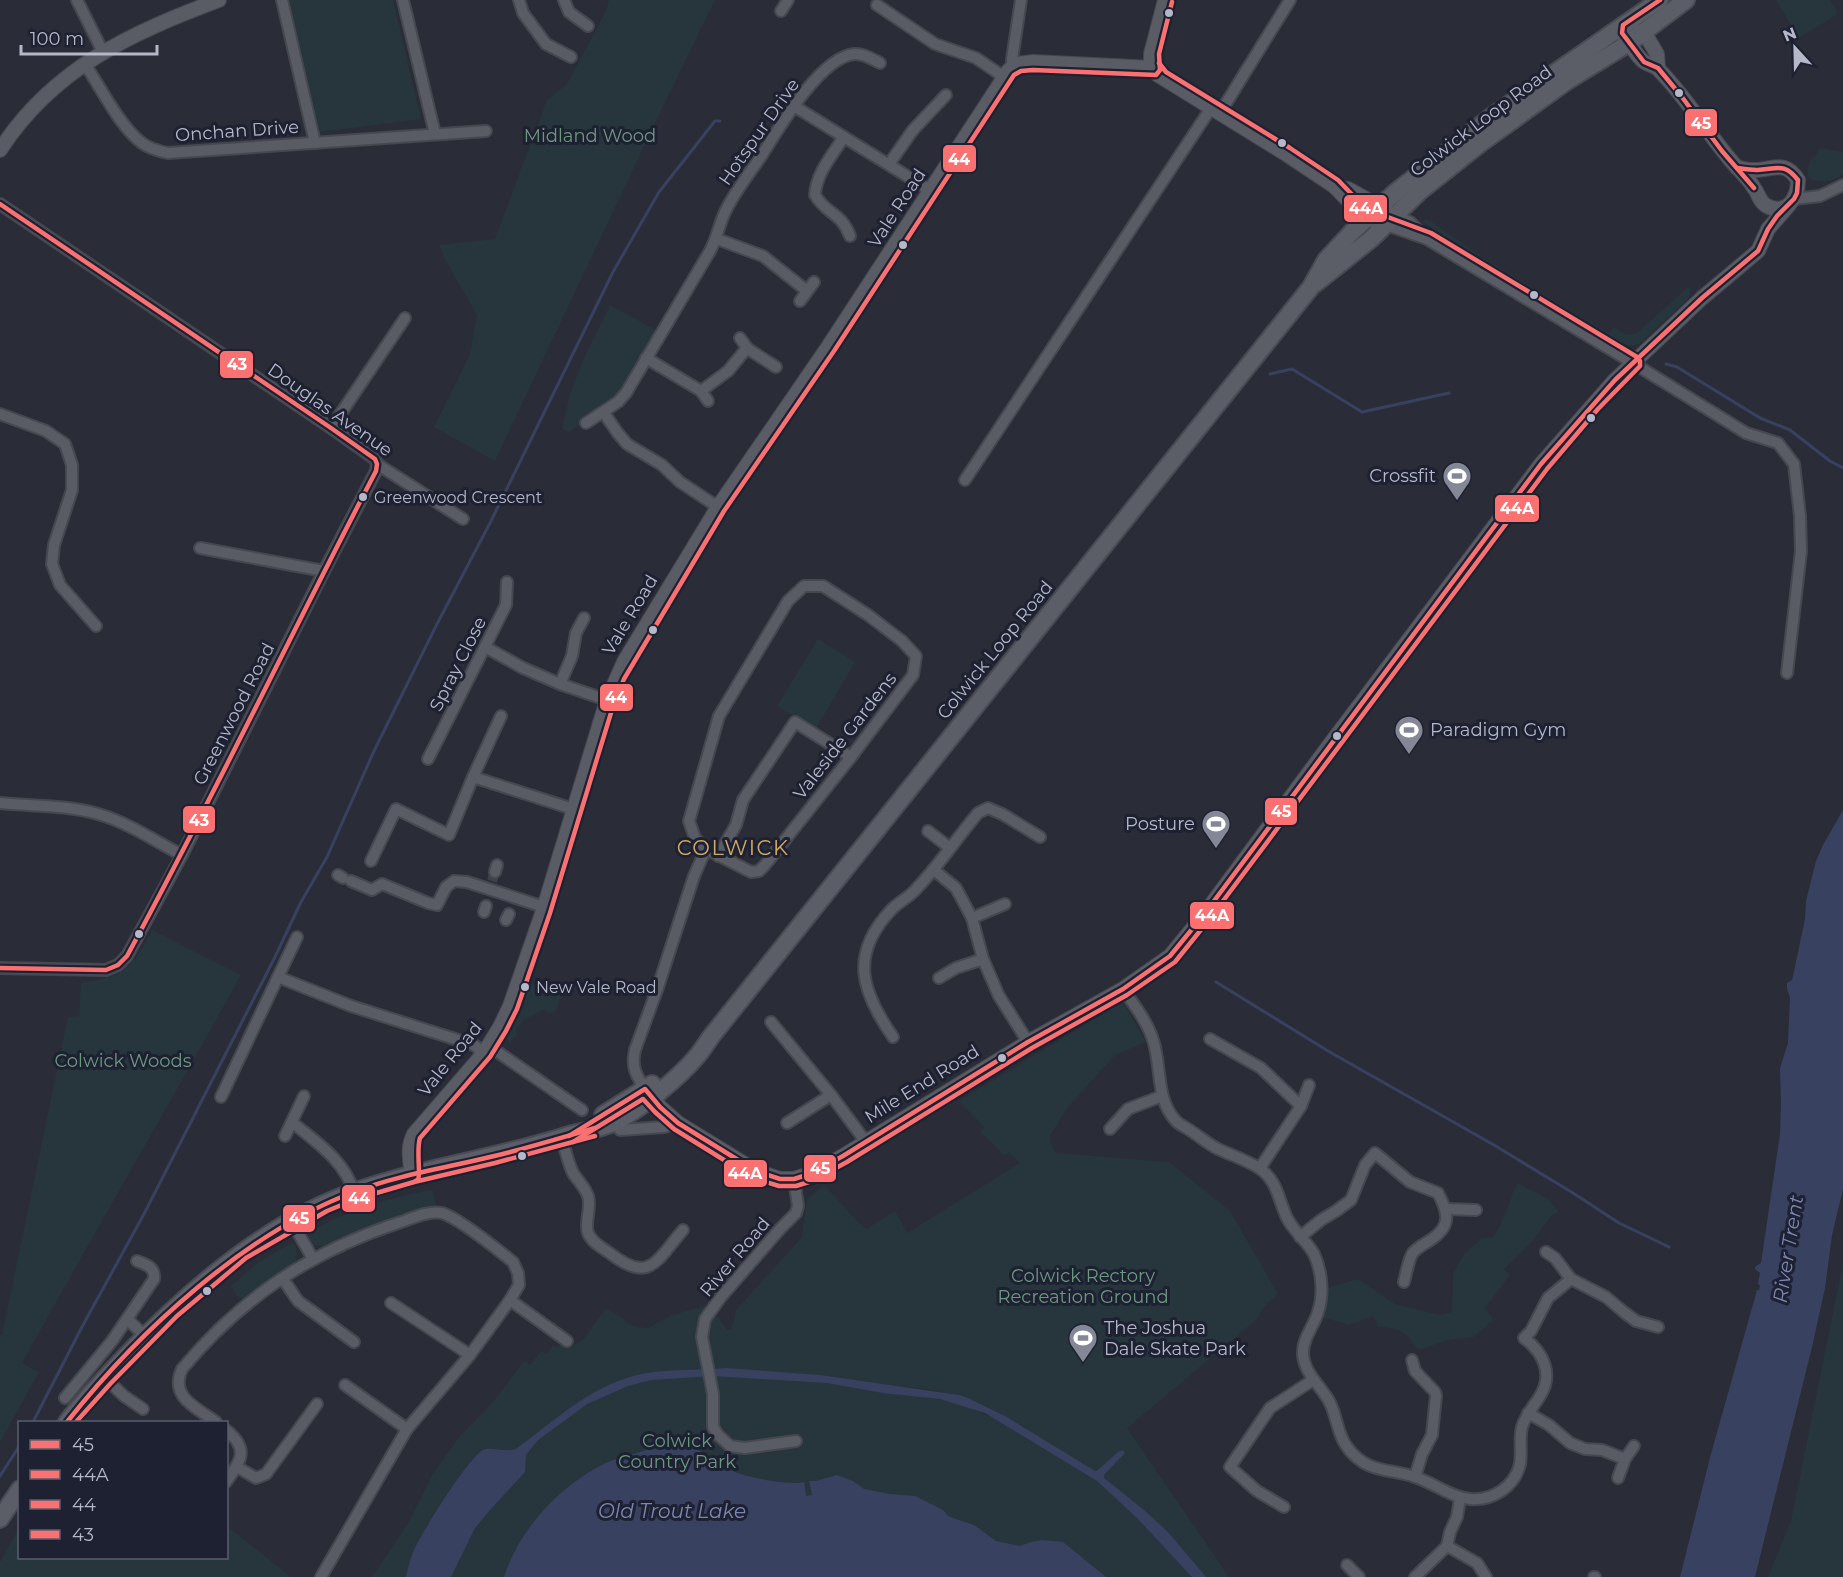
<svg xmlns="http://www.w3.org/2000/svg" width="1843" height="1577" font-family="Montserrat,sans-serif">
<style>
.green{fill:#27353d;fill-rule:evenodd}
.water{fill:#394161}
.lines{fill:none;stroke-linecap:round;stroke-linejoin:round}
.stream{stroke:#394161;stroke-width:3}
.minor-tunnel{stroke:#3f424d;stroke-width:10;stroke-dasharray:10 5;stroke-linecap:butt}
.minor-casing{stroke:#464850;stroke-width:14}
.tertiary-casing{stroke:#464850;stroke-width:16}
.primary-casing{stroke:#484a54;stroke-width:20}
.minor{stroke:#5a5c65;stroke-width:10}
.tertiary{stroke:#5a5c65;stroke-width:14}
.primary{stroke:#5c5e67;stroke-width:16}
.bus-1-casing{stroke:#1d2132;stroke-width:9}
.bus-2-casing{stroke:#1d2132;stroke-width:9}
.bus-3-casing{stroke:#1d2132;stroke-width:9}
.bus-4-casing{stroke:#1d2132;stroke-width:9}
.bus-1{stroke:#fb7070;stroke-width:4.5}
.bus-2{stroke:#fb7070;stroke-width:4.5}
.bus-3{stroke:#fb7070;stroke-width:4.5}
.bus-4{stroke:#fb7070;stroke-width:4.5}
.bus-dot{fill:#b4b8c8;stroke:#1d2132;stroke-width:2}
.labels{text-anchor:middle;stroke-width:6;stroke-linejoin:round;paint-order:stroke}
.bus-label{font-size:16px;fill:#b4b8c8;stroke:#1d2132;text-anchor:start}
.street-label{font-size:18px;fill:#b4b8c8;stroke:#1d2132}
.park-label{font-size:18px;fill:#6c987f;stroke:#1d2132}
.poi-label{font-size:18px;fill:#b4b8c8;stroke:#1d2132;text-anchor:end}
.water-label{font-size:20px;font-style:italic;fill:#7c87af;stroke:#1d2132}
.quarter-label{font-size:21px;letter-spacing:1.5px;fill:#d1ab66;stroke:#1d2132}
.line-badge{stroke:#1d2132;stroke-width:2}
.badge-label{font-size:16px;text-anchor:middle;font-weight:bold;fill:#fff}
</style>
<rect width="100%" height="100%" fill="#2a2d37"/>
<g class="green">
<polygon points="289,0 393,0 421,119 320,132"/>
<polygon points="609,0 715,0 656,121 495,461 434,427 470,354 477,315 447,263 439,245 495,239 547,100 567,84 606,11"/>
<polygon points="1776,0 1830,0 1837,12 1836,15 1799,38"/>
<path d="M1821,148L1843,152V174C1833,182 1823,182 1811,180C1801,167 1813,159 1821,148Z"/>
<path d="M1426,218L1479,255L1597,327L1610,333L1614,327L1626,335L1637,333L1687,288L1691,289L1688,299L1639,344C1631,347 1624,345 1616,341L1511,281L1423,222Z"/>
<polygon points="610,305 659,332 618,396 569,432 562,429 570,394 584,358"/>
<polygon points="818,639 855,662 815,730 777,706"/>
<path d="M152,930L241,975C169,1105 94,1233 22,1363L39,1372L0,1442V1335H2L68,1017L79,1016L81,982C127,977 131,969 152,930Z"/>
<polygon points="528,983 562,992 562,994 556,1011 548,1013 545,1009 524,1020 516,1029 517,1036 509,1043 507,1037"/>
<path d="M1123,1002L1146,1042L1115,1055L1068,1107L1050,1136L1051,1145L1056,1153L1169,1162L1230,1211L1278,1294L1264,1307L1256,1320L1127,1428L1229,1577H372L407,1525L431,1477L439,1465L460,1436L493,1402L524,1361L530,1365L541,1351L547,1354L553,1345L556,1347L565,1343L570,1346L582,1341L606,1308L622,1318L628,1324L638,1327L649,1328C667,1315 688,1310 710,1305L727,1330L732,1329L736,1310L802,1237L807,1198L825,1186L857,1221L866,1229L895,1211L907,1233L1020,1163L1010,1153L1004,1155L980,1131L985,1128L959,1101ZM895,1387C904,1386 914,1388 924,1389C955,1393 977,1401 1005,1416L994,1418L957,1403L926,1397Z"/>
<path d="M1517,1183L1547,1198L1559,1212L1552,1215L1532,1241L1504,1269L1510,1275L1485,1308L1493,1320L1474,1337L1447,1340L1419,1350C1403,1332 1403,1328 1378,1327L1373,1316L1349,1325L1322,1317L1327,1288L1358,1279L1395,1304L1440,1315L1452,1312L1453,1274L1464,1254L1482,1238L1493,1237L1500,1226Z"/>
<path d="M433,1190L436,1205L402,1214L347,1236L326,1247L314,1245L309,1239L310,1232C344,1211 393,1196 433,1190Z"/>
<path d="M293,1242C298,1250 298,1256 295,1265L246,1298H238L231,1286L259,1262Z"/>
<polygon points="1843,1263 1843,1577 1768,1577 1791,1521"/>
<polygon points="227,1526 291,1577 0,1577 0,1562 19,1528 20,1558 226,1558"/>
</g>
<g class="water">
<polygon points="1843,810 1843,1189 1832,1235 1825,1288 1812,1347 1755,1577 1680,1577 1711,1454 1757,1290 1759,1290 1760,1285 1758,1284 1760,1273 1755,1269 1755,1267 1761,1263 1780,1134 1781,1101 1780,1068 1788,1043 1790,998 1787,989 1787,983 1792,980 1793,976 1805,919 1806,901 1816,861 1823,845"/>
<path d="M726,1368L820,1375L959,1395L968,1398L1005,1416L1095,1471H1097L1118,1452L1123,1450L1125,1453L1104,1475V1478L1144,1510L1168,1532L1206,1577H1192L1138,1519L1097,1481L985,1413L940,1399L883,1393L827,1383L713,1376L651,1380L628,1386L587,1404L537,1441L526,1455L525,1472L490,1510L475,1528L451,1577H406C408,1568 410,1559 414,1550C422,1532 468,1458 483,1450C491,1446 504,1453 516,1449C553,1422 587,1389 633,1376C663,1368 695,1371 726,1368Z"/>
<path d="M677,1444C698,1445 710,1458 727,1468C741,1477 788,1486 804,1482L806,1496L812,1495L809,1481H816L837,1475L853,1481L864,1489L890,1494L915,1496L943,1510L948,1516L956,1519L974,1525L996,1541L1014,1545L1020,1546L1031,1542L1042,1540L1063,1542L1106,1577H504C520,1528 560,1485 606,1463C616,1458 627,1456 637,1453C650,1448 663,1445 677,1444Z"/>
</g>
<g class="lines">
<g class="stream">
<polyline points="1666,364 1677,367 1760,418 1790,430 1830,461 1843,468"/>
<polyline points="1270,374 1292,369 1362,412 1449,393"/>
<polyline points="1216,982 1328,1051 1494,1145 1573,1193 1619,1223 1669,1247"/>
<polyline points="33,1422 83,1325 144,1214 274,959 301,902 327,857 374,751 437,624 490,523 613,272 659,192 715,121 720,121"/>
<polyline points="0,1476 20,1445"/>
</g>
<polyline class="minor-tunnel" points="492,881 495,872"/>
<g class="minor-casing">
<g id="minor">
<polyline points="77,0 103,52"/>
<polyline points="282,0 315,143"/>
<polyline points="403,0 435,134"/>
<polyline points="519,0 523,13 546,44 571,57"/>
<polyline points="564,0 569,12 588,26"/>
<polyline points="877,5 935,44 976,58 1004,77"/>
<polyline points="781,11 788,0"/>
<path d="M85,64C100,87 121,128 142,143C150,149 158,151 168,153L486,131"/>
<polyline points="1012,67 1012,59 1021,0"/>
<polyline points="794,106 931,191"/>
<polyline points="1220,113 1290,0"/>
<path d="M844,137C832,155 816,174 815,195C827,215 841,212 850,236"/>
<polyline points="889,164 913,130 946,95"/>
<polyline points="1794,199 1820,196 1843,185"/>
<polyline points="0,204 331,428 375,459 377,464 463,519"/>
<polyline points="1395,215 1410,222 1427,239 1633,363 1746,433 1778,443 1794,464 1800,516 1801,551 1787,673"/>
<polyline points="1386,225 1427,239"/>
<polyline points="717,239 763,256 807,291"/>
<polyline points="800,301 814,282"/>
<polyline points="740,338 748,349 776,367"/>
<polyline points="646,358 701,391 708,401"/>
<polyline points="701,391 728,371 747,348"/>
<polyline points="604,413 617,432 627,444 662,465 680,482 718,507"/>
<polyline points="0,414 46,431 65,444 72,465 72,490 54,545 52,564 60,585 96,626"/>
<path d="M586,423L618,402L626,393L710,251C717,238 719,225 725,212C734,193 748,175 760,158C778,130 819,58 854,54C863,53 872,59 880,63"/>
<polyline points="331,428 405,318"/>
<polyline points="965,480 1211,108"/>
<polyline points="200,548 324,571"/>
<polygon points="804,586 823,586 868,615 902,641 916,656 913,675 851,757 765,865 759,871 751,872 706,849 695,838 689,821 719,716 788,601"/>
<polyline points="485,647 523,668 560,684 607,700"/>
<polyline points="560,684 572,656 576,633 584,618"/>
<polyline points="428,759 506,605 507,582"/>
<polyline points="473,777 501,716"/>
<path d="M0,803C33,806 66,805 98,814C127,822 155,841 182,855"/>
<polyline points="928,831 950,848"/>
<polyline points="718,856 736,825 743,800 795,722 851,757"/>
<polyline points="371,861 396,809 449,835 473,777 573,809"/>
<polyline points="934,870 956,888 972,918 983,959 999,996 1028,1042"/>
<polyline points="495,872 497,865"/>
<polyline points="338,875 343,878"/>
<polyline points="351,881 372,890 382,884 428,903 437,905 446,887 454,881 467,882 544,907"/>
<polyline points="484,912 486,906"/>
<polyline points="972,918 1005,904"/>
<polyline points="506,920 509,914"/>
<polyline points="0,968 106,970 118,965 127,956 182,855 324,571 376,471 377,464"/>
<polyline points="278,977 351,1006 474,1045 484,1053"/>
<polyline points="939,978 956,968 983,959"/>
<path d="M1123,989C1134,1005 1147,1021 1153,1040C1162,1067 1155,1098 1176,1121C1180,1125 1187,1128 1191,1131C1200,1137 1208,1144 1218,1149C1231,1155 1246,1160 1259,1168C1278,1181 1278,1199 1287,1218C1294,1232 1307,1241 1314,1254C1322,1271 1324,1295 1318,1312C1314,1326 1302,1339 1303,1354C1304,1373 1320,1385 1329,1401C1337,1415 1337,1434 1347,1447C1367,1474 1389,1468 1415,1477C1434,1483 1450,1497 1470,1499C1492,1501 1515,1487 1520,1464C1522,1452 1519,1439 1522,1427C1525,1416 1534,1406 1540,1396C1554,1374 1543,1352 1524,1338L1531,1331L1548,1298L1571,1279L1606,1297L1625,1313L1636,1321L1658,1327"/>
<polyline points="771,1022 831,1095 866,1142"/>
<path d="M893,1037C861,991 849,954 892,909C900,901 910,897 917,888C939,865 957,838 978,813L988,808L1004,815L1040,837"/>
<polyline points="1210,1039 1261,1068 1301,1106 1260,1168"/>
<polyline points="489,1046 582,1110"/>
<path d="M645,1089C636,1075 631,1067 635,1050L658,987L694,876L706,849"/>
<polyline points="221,1097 297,937"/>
<polyline points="1301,1106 1309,1085"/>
<path d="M292,1122C317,1143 344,1160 354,1192"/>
<polyline points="787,1123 831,1095"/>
<polyline points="1110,1129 1128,1109 1162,1096"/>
<polyline points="620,1130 664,1127 678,1123"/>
<polyline points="285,1136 304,1096"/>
<path d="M562,1138C565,1149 568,1163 573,1173C578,1181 585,1187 588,1196C592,1208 584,1222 588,1233C592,1243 603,1248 611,1254C650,1284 657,1260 683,1230"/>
<polyline points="794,1179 798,1206 796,1213 780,1229 721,1297 705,1319 702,1337 713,1394 713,1427 718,1435 730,1446 745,1448 796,1441"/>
<polyline points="1446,1209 1476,1210"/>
<polyline points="292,1222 313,1259"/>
<path d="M1300,1237L1321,1220L1336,1211L1351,1200L1365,1165L1375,1153L1410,1182L1438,1193C1448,1212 1452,1225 1432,1239C1425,1244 1417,1247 1412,1254C1408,1262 1406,1274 1404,1282"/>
<polyline points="1546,1252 1555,1258 1571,1279"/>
<polyline points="283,1279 298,1301 354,1342"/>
<polyline points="510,1300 567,1341"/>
<polyline points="391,1303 470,1355"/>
<polyline points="127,1319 145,1336"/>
<polyline points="1412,1360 1415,1371 1435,1392 1436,1396 1432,1435 1422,1454 1415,1477"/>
<polyline points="105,1378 124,1396 143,1409"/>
<polyline points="345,1385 407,1429"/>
<path d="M65,1398L112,1341L154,1279C155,1267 147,1265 137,1261"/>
<polyline points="1528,1413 1549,1425 1570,1443 1585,1449 1602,1450 1625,1459"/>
<path d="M216,1422C197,1408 169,1397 182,1369C241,1298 310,1252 398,1223C411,1219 428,1210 442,1213C459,1218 498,1250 513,1262L518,1273L519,1285L510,1300L470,1355L407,1429L321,1577"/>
<path d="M226,1430C250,1449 241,1461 226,1482"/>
<polyline points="237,1467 256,1478 266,1474 317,1404"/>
<polyline points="1618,1478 1625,1459 1634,1446"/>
<polyline points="1284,1507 1257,1491 1230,1467 1270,1408 1313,1380"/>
<polyline points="1447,1546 1477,1563 1486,1577"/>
<polyline points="1347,1565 1359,1577"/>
<polyline points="1415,1577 1447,1546 1450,1532 1457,1517 1460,1498"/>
<polyline points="1594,1577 1595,1577"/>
</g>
</g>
<g class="tertiary-casing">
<g id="tertiary">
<polyline points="1165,0 1151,54 1151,63 1158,75 1286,154 1334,186 1362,215 1375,221"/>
<polyline points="1634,31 1644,32 1657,54 1658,68"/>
<path d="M1624,36C1630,44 1636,55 1643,61C1648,65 1655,65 1659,70C1687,98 1707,133 1733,163C1740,171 1749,179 1754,188C1759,194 1759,202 1767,206C1787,216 1798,198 1798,180C1784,158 1772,171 1752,170C1747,170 1742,168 1737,168"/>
<path d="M0,150C53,68 131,33 219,0"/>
<polyline points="1334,186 1348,189 1386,210"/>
<polyline points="647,1091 660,1107 678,1123 756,1171 780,1179 794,1179 810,1174 843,1156 1028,1042 1123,989 1170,956 1202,917 1328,747 1541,464 1615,380 1702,298 1758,251 1768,229 1789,205"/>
<path d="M412,1175C410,1160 407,1147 414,1134L484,1053L500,1027L510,1006L543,911L607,700L624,662L718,507L828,347L1009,70L1018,64L1033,62L1153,68"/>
</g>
</g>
<g class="primary-casing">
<g id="primary">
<polyline points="1316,283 1371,239 1419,192 1481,143 1567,81 1629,43 1686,0"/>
<polyline points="603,1115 652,1084"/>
<path d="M67,1422C84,1400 104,1379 124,1358C187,1292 267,1222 354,1192C424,1167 499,1158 569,1135C584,1131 600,1129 613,1123C640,1110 679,1078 698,1055C704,1048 708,1040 714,1033L1311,287L1326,260L1352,232L1397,191L1491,117L1660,0"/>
<polyline points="0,1519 20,1489"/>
</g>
</g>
<use href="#minor" class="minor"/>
<use href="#tertiary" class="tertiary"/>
<use href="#primary" class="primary"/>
<g class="bus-1-casing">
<g id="bus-1">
<polyline points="1660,0 1623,25 1622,33 1644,62 1658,68 1682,97 1722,151 1754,188"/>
<path d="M569,1136L645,1089L660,1107L678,1123L756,1171L780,1179H794L810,1174L843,1156L1028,1042L1123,989L1170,956L1202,917L1541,464L1615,380L1702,298L1758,251L1768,229L1777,216L1794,199L1797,193L1798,180C1784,162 1777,169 1757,170C1750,170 1744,169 1737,168"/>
<path d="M67,1422C139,1331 245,1233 354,1192C398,1175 445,1168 490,1157C525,1149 560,1138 595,1128"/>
</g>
</g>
<g class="bus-2-casing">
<g id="bus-2">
<polyline points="573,1142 643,1099 655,1112 674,1129 753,1178 779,1186 796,1186 812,1181 847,1162 1032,1048 1127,995 1175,962 1208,921 1547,469 1598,409 1640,366 1640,361 1637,357 1431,233 1366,209 1338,180 1290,148 1166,72 1159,63"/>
<polyline points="414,1182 495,1163 595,1136"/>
</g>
</g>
<g class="bus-3-casing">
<path id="bus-3" d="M76,1422L111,1383L177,1316L246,1258L327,1211L356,1199L414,1182C415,1181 417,1181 418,1179C421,1175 416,1150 420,1138L490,1057L506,1031L517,1009L550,913L614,703L624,679L724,511L834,351L1014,75L1021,71L1033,70L1156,75L1160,70L1159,54L1172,2"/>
</g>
<g class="bus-4-casing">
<path id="bus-4" d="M0,204L331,428L375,459L377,464L376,471C292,632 214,796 127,956L118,965L106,970L0,968"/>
</g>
<use href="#bus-1" class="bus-1"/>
<use href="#bus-2" class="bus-2"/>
<use href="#bus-3" class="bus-3"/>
<use href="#bus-4" class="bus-4"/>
</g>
<defs>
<g id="stadium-pin" transform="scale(1.5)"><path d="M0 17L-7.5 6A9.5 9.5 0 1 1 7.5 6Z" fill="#848795" stroke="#1d2132"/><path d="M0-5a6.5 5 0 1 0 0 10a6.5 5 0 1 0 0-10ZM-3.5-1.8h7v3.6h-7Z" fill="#fff"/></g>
</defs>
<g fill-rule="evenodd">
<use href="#stadium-pin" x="1457" y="476"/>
<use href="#stadium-pin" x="1409" y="730"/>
<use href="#stadium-pin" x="1216" y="824"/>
<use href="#stadium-pin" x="1083" y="1338"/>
</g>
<g class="bus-dot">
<circle cx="1169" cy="13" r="5"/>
<circle cx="1679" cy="93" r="5"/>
<circle cx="1282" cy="143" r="5"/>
<circle cx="903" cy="245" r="5"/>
<circle cx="1534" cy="295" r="5"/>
<circle cx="1591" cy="418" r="5"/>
<circle cx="363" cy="497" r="5"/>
<circle cx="653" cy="630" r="5"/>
<circle cx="1337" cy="736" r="5"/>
<circle cx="139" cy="934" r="5"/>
<circle cx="525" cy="987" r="5"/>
<circle cx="1002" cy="1058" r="5"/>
<circle cx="522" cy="1156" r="5"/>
<circle cx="207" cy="1291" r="5"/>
</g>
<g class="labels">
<g class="bus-label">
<text x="374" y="503">Greenwood Crescent</text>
<text x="536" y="993">New Vale Road</text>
</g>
<g class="street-label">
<text transform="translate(1481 121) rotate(-37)" y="6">Colwick Loop Road</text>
<text transform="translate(237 131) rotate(-4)" y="6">Onchan Drive</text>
<text transform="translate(759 132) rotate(-55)" y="6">Hotspur Drive</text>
<text transform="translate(897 208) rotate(-57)" y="6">Vale Road</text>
<text transform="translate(330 410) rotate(35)" y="6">Douglas Avenue</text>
<text transform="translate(630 615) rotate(-59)" y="6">Vale Road</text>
<text transform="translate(995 650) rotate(-51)" y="6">Colwick Loop Road</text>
<text transform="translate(458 664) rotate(-63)" y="6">Spray Close</text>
<text transform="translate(234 714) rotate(-63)" y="6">Greenwood Road</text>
<text transform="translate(845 736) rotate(-52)" y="6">Valeside Gardens</text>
<text transform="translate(450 1059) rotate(-51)" y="6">Vale Road</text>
<text transform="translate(922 1084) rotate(-32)" y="6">Mile End Road</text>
<text transform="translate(735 1257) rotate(-50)" y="6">River Road</text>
</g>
<g class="park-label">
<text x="590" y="142">Midland Wood</text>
<text x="123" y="1067">Colwick Woods</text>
<text x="1083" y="1282">Colwick Rectory<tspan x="1083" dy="21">Recreation Ground</tspan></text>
<text x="677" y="1447">Colwick<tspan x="677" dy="21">Country Park</tspan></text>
</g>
<g class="poi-label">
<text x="1436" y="482">Crossfit</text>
<text x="1430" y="736" text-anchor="start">Paradigm Gym</text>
<text x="1195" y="830">Posture</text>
<text x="1104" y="1334" text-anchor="start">The Joshua<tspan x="1104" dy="21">Dale Skate Park</tspan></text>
</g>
<g class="water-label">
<text transform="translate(1788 1249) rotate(-81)" y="7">River Trent</text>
<text x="672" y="1518">Old Trout Lake</text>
</g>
<g class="quarter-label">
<text x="733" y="855">COLWICK</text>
</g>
</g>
<g class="line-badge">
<rect x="1684" y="108" width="34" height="29" rx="6" fill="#fb7070"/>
<rect x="942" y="144" width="35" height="29" rx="6" fill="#fb7070"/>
<rect x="1343" y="194" width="45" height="29" rx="6" fill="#fb7070"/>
<rect x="219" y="350" width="35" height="29" rx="6" fill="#fb7070"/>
<rect x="1494" y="494" width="46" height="29" rx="6" fill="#fb7070"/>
<rect x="599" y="683" width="35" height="29" rx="6" fill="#fb7070"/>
<rect x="1264" y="797" width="34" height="29" rx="6" fill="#fb7070"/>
<rect x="182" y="805" width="34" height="29" rx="6" fill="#fb7070"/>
<rect x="1189" y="901" width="46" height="29" rx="6" fill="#fb7070"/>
<rect x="803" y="1154" width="34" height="29" rx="6" fill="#fb7070"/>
<rect x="723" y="1159" width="45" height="29" rx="6" fill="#fb7070"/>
<rect x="341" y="1184" width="35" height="29" rx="6" fill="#fb7070"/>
<rect x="282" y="1204" width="34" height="29" rx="6" fill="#fb7070"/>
</g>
<g class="badge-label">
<text x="1701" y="129">45</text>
<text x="959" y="165">44</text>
<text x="1366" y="214">44A</text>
<text x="237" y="370">43</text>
<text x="1517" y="514">44A</text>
<text x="616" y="703">44</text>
<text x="1281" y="817">45</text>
<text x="199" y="826">43</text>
<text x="1212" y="921">44A</text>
<text x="820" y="1174">45</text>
<text x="745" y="1179">44A</text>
<text x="359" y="1204">44</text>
<text x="299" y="1224">45</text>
</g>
<rect x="18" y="1421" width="210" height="138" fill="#1d2132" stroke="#595d6e" stroke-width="1.5"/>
<rect x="30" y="1440" width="30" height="9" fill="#fb7070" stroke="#595d6e" stroke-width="1.5"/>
<text x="72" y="1451" font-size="18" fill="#b4b8c8">45</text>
<rect x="30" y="1470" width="30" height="9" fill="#fb7070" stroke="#595d6e" stroke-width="1.5"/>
<text x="72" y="1481" font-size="18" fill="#b4b8c8">44A</text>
<rect x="30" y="1500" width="30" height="9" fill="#fb7070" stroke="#595d6e" stroke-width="1.5"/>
<text x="72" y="1511" font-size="18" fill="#b4b8c8">44</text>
<rect x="30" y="1530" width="30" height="9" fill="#fb7070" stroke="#595d6e" stroke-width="1.5"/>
<text x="72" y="1541" font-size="18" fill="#b4b8c8">43</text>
<g transform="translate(1795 48) rotate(338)" stroke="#1d2132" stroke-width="4.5" paint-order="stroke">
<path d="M0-4.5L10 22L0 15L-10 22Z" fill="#b4b8c8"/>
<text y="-9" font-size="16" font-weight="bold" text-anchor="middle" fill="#b4b8c8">N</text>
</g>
<path d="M21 45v9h136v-9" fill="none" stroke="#b4b8c8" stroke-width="3"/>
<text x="30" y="45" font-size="18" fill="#b4b8c8" stroke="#1d2132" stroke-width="4.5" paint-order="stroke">100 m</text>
</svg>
